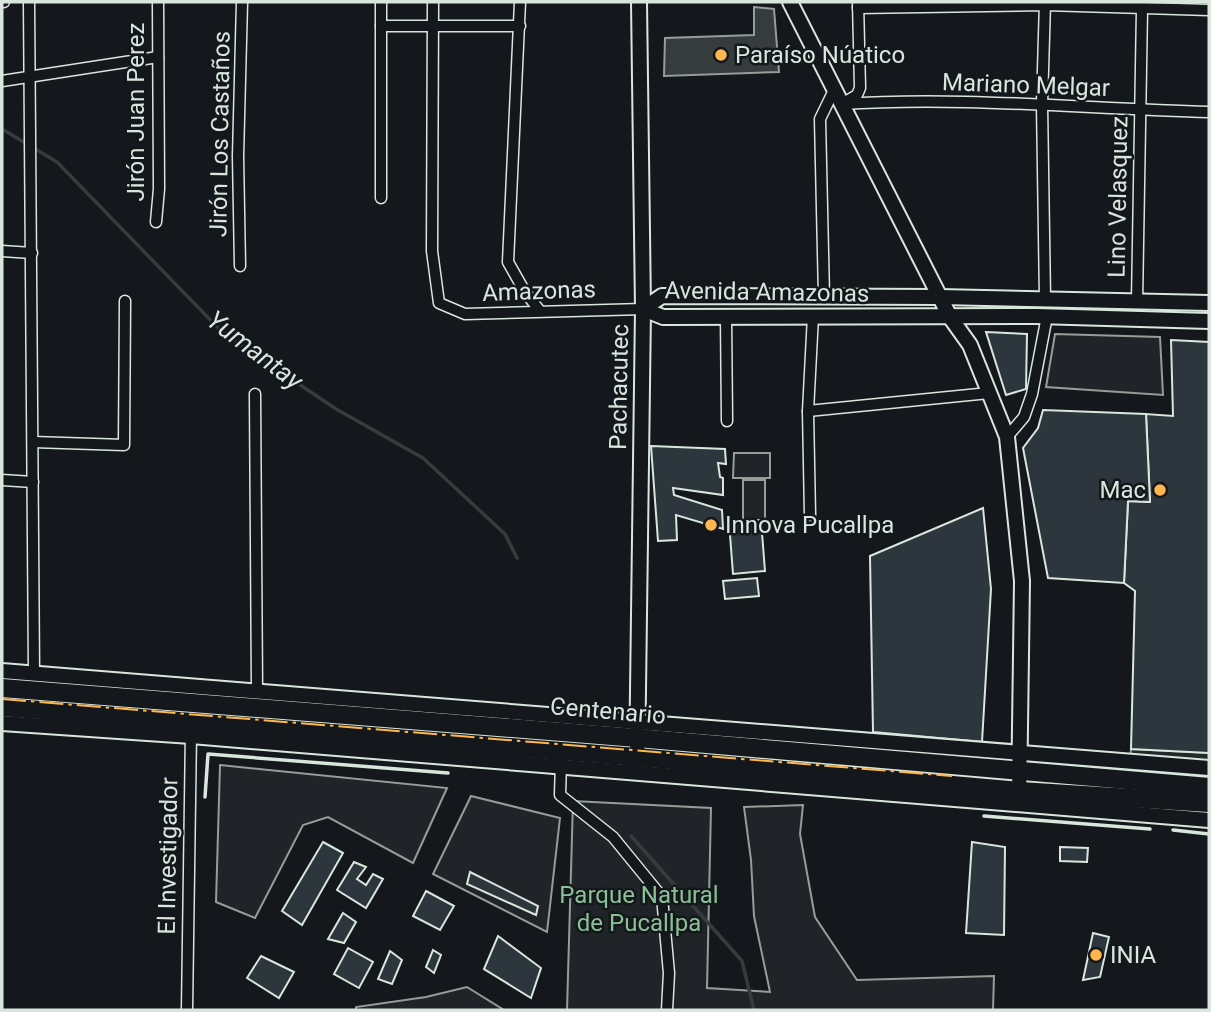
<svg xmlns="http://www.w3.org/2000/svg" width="1211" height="1012" font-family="Roboto,sans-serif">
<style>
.green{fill:#202428;stroke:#939e99;stroke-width:2}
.parking{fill:#24282b;stroke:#939e99;stroke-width:2}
.water{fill:#363b3e;stroke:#939e99;stroke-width:2}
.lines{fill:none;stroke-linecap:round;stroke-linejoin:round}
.stream{stroke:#363b3e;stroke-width:3.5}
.building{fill:#2c363c;stroke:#d8e6dc;stroke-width:2}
.street-casing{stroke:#d8e6dc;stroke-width:13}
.secondary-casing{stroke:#d8e6dc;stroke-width:18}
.highway-casing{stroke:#d8e6dc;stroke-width:21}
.street{stroke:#14181c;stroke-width:10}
.secondary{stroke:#14181c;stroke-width:14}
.highway{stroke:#14181c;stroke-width:18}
.wall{stroke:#d8e6dc;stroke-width:3.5}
.power{stroke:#ffb74d;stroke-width:2;stroke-dasharray:24 5 3.5 5;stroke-linecap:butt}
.poi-dot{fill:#ffb74d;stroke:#14181c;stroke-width:2.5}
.labels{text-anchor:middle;stroke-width:5;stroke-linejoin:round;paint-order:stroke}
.poi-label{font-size:24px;fill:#d8e6dc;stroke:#14181c;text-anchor:start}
.street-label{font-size:24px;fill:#d8e6dc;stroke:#14181c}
.park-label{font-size:24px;fill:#8ac095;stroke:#14181c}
.water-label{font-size:26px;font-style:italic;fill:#d8e6dc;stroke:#14181c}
</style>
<rect width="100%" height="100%" fill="#14181c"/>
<g class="green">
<polygon points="1055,334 1160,337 1163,395 1046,387"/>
<polygon points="734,453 770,453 770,478 733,478"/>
<rect x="743" y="480" width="22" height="40"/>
<polygon points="220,765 447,788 413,863 328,817 303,825 255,918 216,902"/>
<polygon points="471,796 560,818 547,932 433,874"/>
<polygon points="573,801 711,808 707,988 770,992 754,916 751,860 744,807 803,805 800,834 815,917 857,980 994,976 993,1010 567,1010"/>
<polygon points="467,987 504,1010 356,1010 356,1007 426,997"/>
</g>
<polygon class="parking" points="1131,749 1209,753 1209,767 1130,759"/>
<polygon class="water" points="754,7 774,9 779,72 664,76 665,38 754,35"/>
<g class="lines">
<g class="stream">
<polyline points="2,129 57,162 223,333 336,409 423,458 505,534 517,558"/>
<polyline points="631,836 742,961 754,1010"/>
</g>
</g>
<g class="building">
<polygon points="986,332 1027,334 1026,389 1006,395"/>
<polygon points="1171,340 1209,342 1209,753 1131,749 1135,591 1124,583 1128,501 1150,502 1146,414 1173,416"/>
<polygon points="1043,410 1146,414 1150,502 1128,501 1124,583 1048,578 1023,448 1038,428"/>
<polygon points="651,446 725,449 726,464 718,463 720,477 723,478 723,495 673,488 674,495 722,510 723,529 676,515 677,540 658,541"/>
<polygon points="983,508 991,589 982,742 873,732 870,556"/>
<polygon points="761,520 765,571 733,574 729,522"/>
<polygon points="757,578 759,596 725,599 723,581"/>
<polygon points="323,842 343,853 302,925 282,911"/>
<polygon points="972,842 1005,847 1004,935 966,933"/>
<polygon points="1060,847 1088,848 1087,862 1060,861"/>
<polygon points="354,862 366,867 357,879 366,885 373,874 383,879 366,908 337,890"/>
<polygon points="470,872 538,906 536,915 467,884"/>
<polygon points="426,891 454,906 440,930 413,916"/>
<polygon points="343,913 356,922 344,943 328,939"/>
<polygon points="1093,933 1109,937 1100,977 1083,980"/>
<polygon points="498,936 541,968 531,998 484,969"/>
<polygon points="348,948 373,962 359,988 334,974"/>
<polygon points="433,950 441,955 434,973 426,967"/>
<polygon points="390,951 402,960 392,984 378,979"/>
<polygon points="261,956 294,972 279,998 247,978"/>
</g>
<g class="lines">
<g class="street-casing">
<g id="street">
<polyline points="2,2 4,2"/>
<polyline points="29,2 34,673"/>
<polyline points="433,2 432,251 439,303 465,314 643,309"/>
<polyline points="520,2 508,262 525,292 540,311"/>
<polyline points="858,8 1045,5 1209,10"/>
<polyline points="381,26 520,26"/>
<polyline points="2,81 158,57"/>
<polyline points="845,102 857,95 860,88 858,2"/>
<path d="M841,104C964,96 1087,109 1209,112"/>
<polyline points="381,198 381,2"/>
<polyline points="156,222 159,189 158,2"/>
<polyline points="2,251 32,253"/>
<polyline points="240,266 238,156 242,2"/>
<polyline points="824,297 820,119 835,88"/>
<polyline points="1045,299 1042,104 1045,2"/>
<polyline points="1137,302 1142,9"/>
<polyline points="726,317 727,421"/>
<polyline points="255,394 257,691"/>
<polyline points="808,411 989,393"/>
<polyline points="1007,437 1024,417 1032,394 1047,316"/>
<polyline points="33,442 124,445 125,301"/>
<polyline points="2,480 33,482"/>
<polyline points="810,515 808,411 813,316"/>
<polyline points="561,762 560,795 613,837 662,897 669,973 667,1010"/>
<polyline points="187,1010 191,732"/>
</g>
</g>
<g class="secondary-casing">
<g id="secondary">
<polyline points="790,2 950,317 970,345 1007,437 1022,581 1019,801"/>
<polyline points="643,309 662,296 940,297 1209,303"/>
<polyline points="643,309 663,317 1037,316 1209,321"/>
<polyline points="2,671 1209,768"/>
<polyline points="2,723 191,736 1209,820"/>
<polyline points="637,767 643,309 639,2"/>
</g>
</g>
<g class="highway-casing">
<g id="highway">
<polyline points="2,688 637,738 1209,787"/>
<polyline points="2,707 637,757 1020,791 1209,803"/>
</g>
</g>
<use href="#street" class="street"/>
<use href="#secondary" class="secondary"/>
<use href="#highway" class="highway"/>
<g class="wall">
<polyline points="205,797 208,754 448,773"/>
<polyline points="984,816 1150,829"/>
<polyline points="1173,830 1209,834"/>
</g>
<polyline class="power" points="2,699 952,776"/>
</g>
<g class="poi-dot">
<circle cx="721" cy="55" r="7"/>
<circle cx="1160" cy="490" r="7"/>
<circle cx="711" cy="525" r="7"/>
<circle cx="1096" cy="955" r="7"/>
</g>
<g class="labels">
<g class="poi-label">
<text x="735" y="63">Paraíso Núatico</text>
<text x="1146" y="498" text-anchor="end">Mac</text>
<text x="725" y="533">Innova Pucallpa</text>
<text x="1110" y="963">INIA</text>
</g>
<g class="street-label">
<text transform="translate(1026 85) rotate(2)" y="8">Mariano Melgar</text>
<text transform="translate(136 112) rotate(-90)" y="8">Jirón Juan Perez</text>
<text transform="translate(220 134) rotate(-89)" y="8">Jirón Los Castaños</text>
<text transform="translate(1118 197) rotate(-89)" y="8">Lino Velasquez</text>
<text transform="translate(539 291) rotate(-2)" y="8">Amazonas</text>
<text transform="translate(767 292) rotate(1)" y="8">Avenida Amazonas</text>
<text transform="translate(619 387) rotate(-89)" y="8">Pachacutec</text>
<text transform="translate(608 711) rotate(5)" y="8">Centenario</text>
<text transform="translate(168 856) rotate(-89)" y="8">El Investigador</text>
</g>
<g class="park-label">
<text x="639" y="903">Parque Natural<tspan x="639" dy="28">de Pucallpa</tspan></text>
</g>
<g class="water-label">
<text transform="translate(255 350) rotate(37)" y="9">Yumantay</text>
</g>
</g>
<rect width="1211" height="1012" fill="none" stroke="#d8e6dc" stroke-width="7"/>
</svg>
